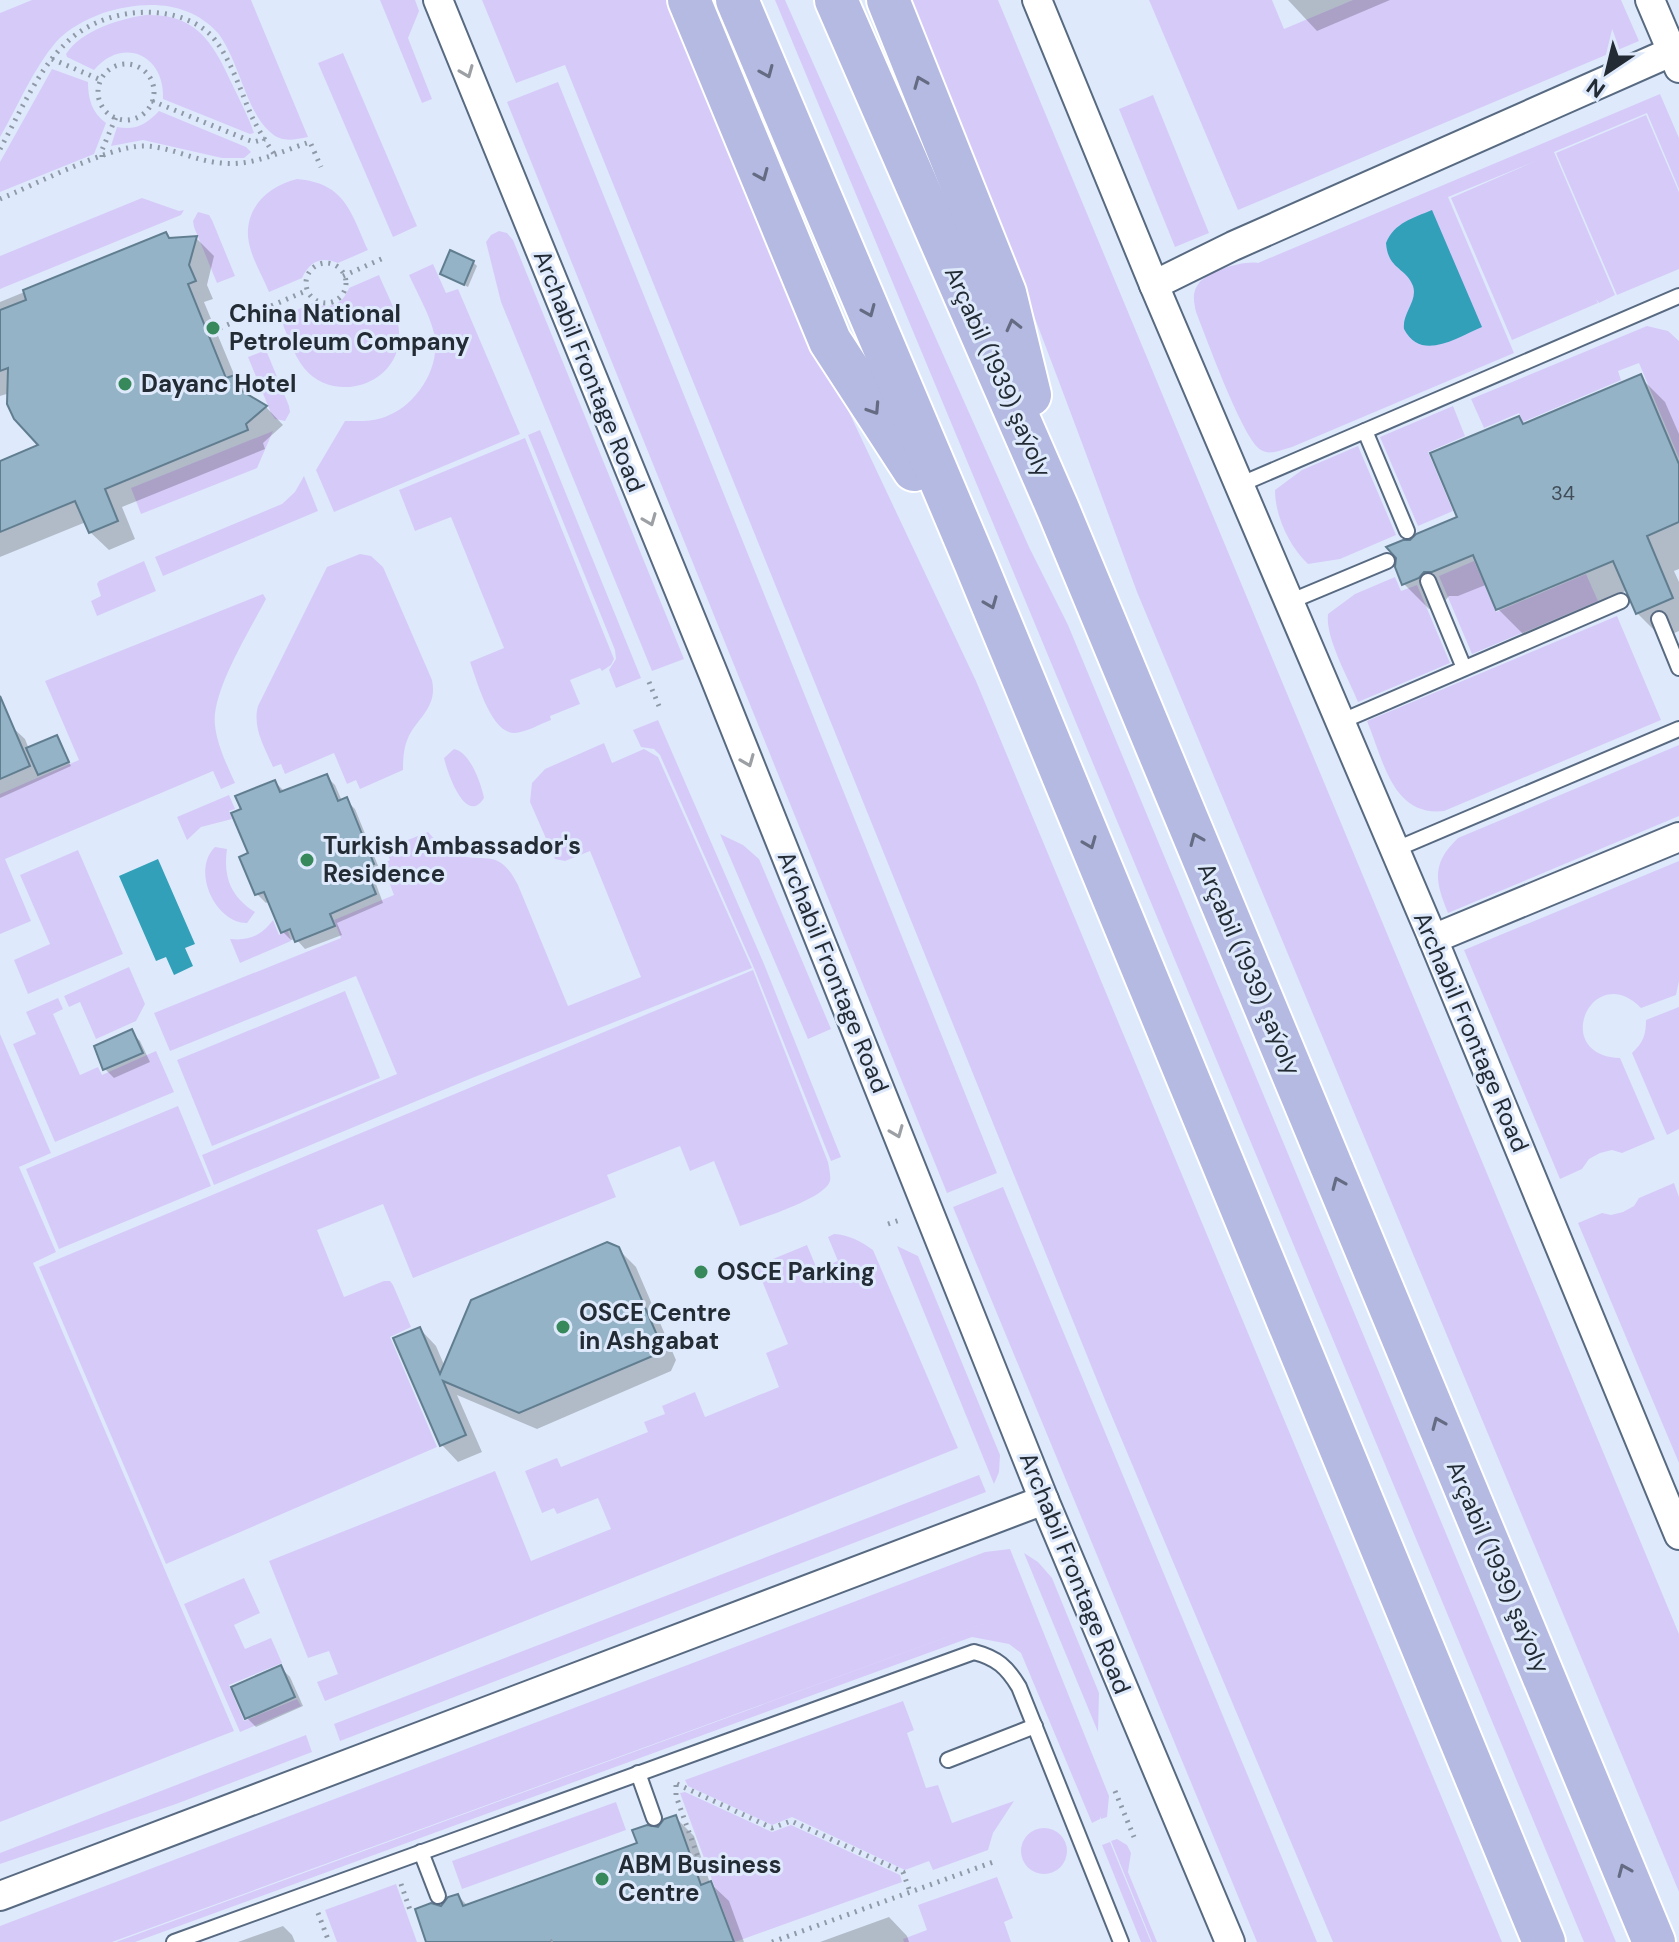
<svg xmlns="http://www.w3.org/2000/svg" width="1679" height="1942" font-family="'DM Sans',sans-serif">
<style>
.green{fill:#d6caf9}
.water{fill:#32a0b9}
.shadow{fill:#0003}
.building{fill:#95b3c6;stroke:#617e90;stroke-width:2}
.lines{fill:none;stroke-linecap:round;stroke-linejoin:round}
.service-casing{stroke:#586a81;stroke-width:18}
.minor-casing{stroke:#586a81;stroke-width:32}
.primary-casing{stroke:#fff;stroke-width:46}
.path{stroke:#8f99a7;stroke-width:5;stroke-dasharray:2 6;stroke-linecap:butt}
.service{stroke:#fff;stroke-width:14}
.minor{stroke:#fff;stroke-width:28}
.primary{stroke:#b4bae1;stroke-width:42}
.oneway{stroke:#9ca0a4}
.oneway2{stroke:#646b82}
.poi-dot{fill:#37895b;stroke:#deeafb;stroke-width:3}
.labels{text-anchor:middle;stroke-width:6;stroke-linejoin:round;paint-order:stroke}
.number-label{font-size:20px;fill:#404d59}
.poi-label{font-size:24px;font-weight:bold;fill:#232b35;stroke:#deeafb;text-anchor:start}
.street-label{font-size:24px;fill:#232b35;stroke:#deeafb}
</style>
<rect width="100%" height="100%" fill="#deeafb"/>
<g class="green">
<path d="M32,0H251L308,137C293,140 281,143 269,131C246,110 239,61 218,33C188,0 144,0 103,13C85,20 69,28 56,42C33,69 18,106 0,137V13Z"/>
<polygon points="380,0 415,0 419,11 408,38 432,99 422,103"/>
<polygon points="482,0 672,0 822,355 976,681 1502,1942 1333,1942 1105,1400 565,65 516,83"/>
<polygon points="775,0 785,0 1029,547 1068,625 1616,1942 1584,1942"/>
<path d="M908,0H998L1679,1634V1892L1137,592C1064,393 990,195 908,0Z"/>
<polygon points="1149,0 1272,0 1284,29 1353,0 1621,0 1639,41 1238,210"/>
<path d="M146,15C199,13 215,47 234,88C241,103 249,118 254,133L250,134L163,99C165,55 123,36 94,70L67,57L66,54C82,30 119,19 146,15Z"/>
<polygon points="343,53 417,226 393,237 318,63"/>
<path d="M52,69L88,82C88,99 92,113 106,123L94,154L0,192V162Z"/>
<polygon points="558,82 997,1173 947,1193 507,102"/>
<path d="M1660,94L1679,138V189L1647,113L1554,152L1615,295L1599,303L1596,299L1598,303L1512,340L1451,198L1538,160L1448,197L1514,353L1292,447C1283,449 1270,456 1261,450C1243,440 1206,337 1196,312C1194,303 1192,294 1197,286C1204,272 1243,260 1258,263Z"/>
<polygon points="1153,95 1209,233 1175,247 1119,109"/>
<path d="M159,111L246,147L251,152L244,158H222L143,140L111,146L117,127C135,131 147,124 159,111Z"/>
<polygon points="1646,115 1679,192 1679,269 1617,295 1556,153"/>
<path d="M297,179C345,183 351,212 368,250L338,263C321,256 310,261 302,278L269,292C262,275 250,256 248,237C246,206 269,186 297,179Z"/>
<polygon points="142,198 179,211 184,210 181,215 0,289 0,256"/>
<polygon points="198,212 209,215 212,220 235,276 217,283 194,227 193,221"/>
<polygon points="499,231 507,233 513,240 684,659 652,671 501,302 486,242 491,235"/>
<path d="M433,264L446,293L458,289L520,434L334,512L316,470L345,421C357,421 370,422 382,418C415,408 442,368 434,333C429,313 417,293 409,275Z"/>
<path d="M379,275C388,297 404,322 398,347C389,388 331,402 304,368C293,354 287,334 280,317L313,303C330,310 342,305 349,288Z"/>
<polygon points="1647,326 1668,331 1679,341 1679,458 1639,363 1618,371 1621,380 1523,422 1519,413 1484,428 1471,399"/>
<polygon points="266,350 289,406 290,412 285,421 275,419 271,413 248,357"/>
<polygon points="1453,406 1465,436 1428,452 1453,511 1418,526 1380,437"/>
<polygon points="540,430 641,678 616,688 609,670 616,659 615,650 528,435"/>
<polygon points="273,431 257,468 141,514 131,488"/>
<path d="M525,438L614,659L611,665L602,671L600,668L570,680L580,704L550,716L551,720C540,724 527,732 515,733C491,734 477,681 470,662L504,648L451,517L415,531L399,490Z"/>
<path d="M1358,446L1396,535L1340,559L1308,564C1289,546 1275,516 1275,490L1302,470Z"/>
<polygon points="304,476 318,511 163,576 155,557 282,504 295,492"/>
<path d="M360,554L371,556L383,567L432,680C437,704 423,714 411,732C404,744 403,756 403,770L360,789L356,780L347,784L334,753L285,774L281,764L273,767C265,748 252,728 258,706L327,567Z"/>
<polygon points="144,561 156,591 97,616 91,601 101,596 97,584 99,581"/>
<polygon points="1474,561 1496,612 1586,574 1598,601 1472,654 1439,576"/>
<path d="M1395,577L1401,591L1417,585L1450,663L1358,702C1349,679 1325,638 1328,614L1355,594Z"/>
<path d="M263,594L266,599C250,630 211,692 215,725C217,745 227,765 235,783L221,789L213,771L5,859L31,921L0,934V794L79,760L45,681Z"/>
<path d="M1617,616L1661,720L1444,811C1392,817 1383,759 1367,721Z"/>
<polygon points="658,720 764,964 841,1157 831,1161 754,968 660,755 654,749 641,747 633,730"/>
<path d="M604,743L612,763L644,749L658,757L752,968L472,1078L214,1185L202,1155L397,1074L356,976L170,1051L154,1013L341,938L334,920L394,895L382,864L390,860L385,849L428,832C435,840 443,848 453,853C484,866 497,844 518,885L568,1006L641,977L590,851L565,861L555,859L530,802L532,783L545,769Z"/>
<path d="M1679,745V816L1448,913C1435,881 1431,864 1458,838Z"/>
<path d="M454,749C470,752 481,783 484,798C466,827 447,772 444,758Z"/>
<polygon points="229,795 235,809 229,811 232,819 201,827 187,840 177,817"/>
<polygon points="720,834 743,845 759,859 831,1029 808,1039"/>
<path d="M215,847L227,849C223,877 231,897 255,912L247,923C215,923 191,870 215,847Z"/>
<polygon points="78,850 123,954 28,994 14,960 50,944 20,875"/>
<path d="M1679,861V981L1676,995L1641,1008C1593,959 1549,1055 1620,1058L1655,1139L1622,1153L1612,1150L1600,1153L1589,1159L1582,1169L1560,1179L1464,950Z"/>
<path d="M273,920L279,935L288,931L291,941L240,963L230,939C249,941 261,936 273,920Z"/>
<polygon points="129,967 145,1004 136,1021 96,1039 80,1002 69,1007 64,996"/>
<path d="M753,970L828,1162C829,1168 831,1176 830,1181C825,1199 758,1219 740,1226L714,1161L690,1171L680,1146L607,1175L616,1197L413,1278L383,1204L317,1230L344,1297L384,1281H390L393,1285L411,1327L390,1337L437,1447L166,1564L39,1267Z"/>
<polygon points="345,991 380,1078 212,1146 177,1060"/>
<polygon points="58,998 63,1009 53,1014 80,1075 98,1067 102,1075 156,1051 174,1092 55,1142 13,1044 36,1034 26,1012"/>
<path d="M1679,1007V1129L1667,1135L1632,1053C1643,1043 1646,1035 1646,1020Z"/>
<polygon points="0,1034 51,1153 19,1167 56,1252 33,1263 234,1731 0,1822"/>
<polygon points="178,1106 211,1186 59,1249 26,1169"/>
<polygon points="1674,1183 1679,1197 1679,1463 1578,1223 1602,1213 1611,1215 1623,1212 1634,1206 1639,1198"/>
<polygon points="1003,1187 1317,1942 1257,1942 953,1207"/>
<path d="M834,1234C850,1235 860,1241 873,1250L958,1448L325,1701L317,1682L338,1674L329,1651L308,1658L269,1561L495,1471L531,1561L611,1529L598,1498L557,1514L554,1508L542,1513L525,1471L557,1458L561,1467L648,1432L644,1422L665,1414L662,1406L695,1392L705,1417L779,1387L766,1353L788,1344L756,1266L807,1245L817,1269L838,1261L828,1237Z"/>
<polygon points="897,1246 918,1256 1000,1455 999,1472 994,1484"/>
<polygon points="979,1475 986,1492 340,1741 334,1724"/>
<polygon points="1010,1549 1109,1796 1107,1817 1101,1819 1100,1816 1100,1819 1092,1823 1021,1653 1009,1644 972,1637 135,1942 116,1942 1015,1612 112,1942 0,1942 0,1926 985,1552"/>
<polygon points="1024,1553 1038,1562 1052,1578 1099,1693 1098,1732"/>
<polygon points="244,1578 260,1613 234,1625 245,1649 271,1638 282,1663 229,1685 244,1721 297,1699 301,1706 240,1732 184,1604"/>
<polygon points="903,1701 914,1730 907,1733 926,1788 938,1785 952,1823 1014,1801 993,1833 988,1850 933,1870 929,1861 905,1870 792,1817 772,1825 688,1786 685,1780"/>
<polygon points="306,1735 312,1752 176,1804 0,1864 0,1853"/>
<polygon points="685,1792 772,1832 791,1825 900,1875 902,1882 735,1942 680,1793"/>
<polygon points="616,1802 626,1830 462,1889 452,1861"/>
<circle cx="1044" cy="1851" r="23"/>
<polygon points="1117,1839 1127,1845 1131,1853 1128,1872 1157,1942 1152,1942 1111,1841"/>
<polygon points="1110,1842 1151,1942 1141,1942 1102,1845"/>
<polygon points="997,1877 1013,1918 1004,1922 1011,1942 904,1942 903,1939 927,1930 918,1905"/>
<polygon points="396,1884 417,1942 337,1942 325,1910"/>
</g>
<g class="water">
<path d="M1432,210L1482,327C1456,338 1421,362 1404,329C1402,313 1418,301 1413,286C1406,267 1388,270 1386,243C1394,223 1413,218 1432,210Z"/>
<polygon points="158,859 195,944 185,948 193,966 174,975 166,957 156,961 119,876"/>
</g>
<g class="shadow">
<polygon points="1288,0 1390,0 1317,31"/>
<polygon points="166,234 172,240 196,238 214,256 207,285 213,299 204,302 236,379 255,401 266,407 283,425 263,443 265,449 122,507 135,539 109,550 90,532 86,522 0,557 0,463 42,446 10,393 0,396 0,302"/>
<polygon points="473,262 477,266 468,287 442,274"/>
<polygon points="1640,377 1665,402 1679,434 1679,569 1674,571 1679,582 1679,631 1662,638 1637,613 1628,590 1523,634 1498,609 1488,584 1458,596 1449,596 1444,602 1429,609 1404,584 1411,542 1460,518 1518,418 1525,425"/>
<polygon points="11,726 25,739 29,749 56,737 71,766 0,798 0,731"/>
<polygon points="326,776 335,785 342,801 346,800 355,809 381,873 373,876 383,903 337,923 342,935 305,949 296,939 291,940 282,931 270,901 266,903 257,894 243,810 275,782 284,791"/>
<polygon points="131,1032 140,1041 150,1062 114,1078 105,1069 96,1047"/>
<polygon points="618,1249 636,1267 676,1360 671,1371 537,1429 457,1395 482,1452 458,1462 442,1445 420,1329 436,1346 445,1367"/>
<polygon points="281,1668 290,1677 303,1706 256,1727 247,1718"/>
<polygon points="675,1817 694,1836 710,1883 729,1901 744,1942 429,1942 442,1908 458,1896 468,1906 639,1844"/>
<polygon points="889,1917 907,1936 909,1942 820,1942"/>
<polygon points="283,1926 292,1935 295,1942 238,1942"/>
</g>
<g class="building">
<polygon points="166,232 169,238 197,236 189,265 196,281 188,284 226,378 235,375 242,391 267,406 246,424 248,430 105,489 118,521 89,533 75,501 0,532 0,461 38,445 14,419 7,404 8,368 0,371 0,310 26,300 23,290"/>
<polygon points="450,250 474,261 464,285 440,274"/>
<polygon points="1641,374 1679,464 1679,522 1647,536 1673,598 1636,614 1613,561 1496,610 1473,555 1432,572 1424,572 1419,578 1402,585 1395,567 1396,558 1386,547 1403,540 1410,540 1416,534 1457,517 1430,453 1519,416 1523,424"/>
<polygon points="0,696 30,766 0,779"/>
<polygon points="57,735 69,762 38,775 26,748"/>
<polygon points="327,774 338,801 347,797 374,864 365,867 376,894 330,914 335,926 295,942 290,929 281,933 264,892 255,895 239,857 248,853 231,813 241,809 235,796 275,780 280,792"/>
<polygon points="132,1029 143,1053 103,1070 94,1046"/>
<polygon points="607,1242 619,1247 660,1342 655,1355 519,1413 443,1381 466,1435 440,1446 393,1338 420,1327 440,1374 471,1300"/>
<polygon points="281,1665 295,1697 245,1719 231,1687"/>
<polygon points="676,1815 701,1885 711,1881 734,1942 426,1942 415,1909 431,1903 441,1906 448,1897 458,1894 463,1906 637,1843 632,1830 647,1825 658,1827 664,1819"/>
</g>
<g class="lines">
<g class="service-casing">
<g id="service">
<polyline points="1365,431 1407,531"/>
<polyline points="1239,485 1679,296"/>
<polyline points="1428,581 1464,668"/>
<polyline points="1289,602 1387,561"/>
<polyline points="1659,619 1679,668"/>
<polyline points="1340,722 1621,601"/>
<polyline points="1394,850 1679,729"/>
<polyline points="948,1760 1035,1726"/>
<polyline points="638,1773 654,1818"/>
<polyline points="421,1852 438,1896"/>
<path d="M174,1942L974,1652C997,1658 1007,1667 1019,1687L1121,1942"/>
</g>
</g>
<g class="minor-casing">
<g id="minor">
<polyline points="438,0 713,673 1044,1500 1230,1942"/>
<polyline points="1037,0 1154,285 1433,939 1679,1535"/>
<polyline points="1650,0 1679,68"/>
<polyline points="1154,285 1233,246 1671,52"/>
<polyline points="1433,939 1679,837"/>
<polyline points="0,1896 1044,1500"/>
</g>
</g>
<g class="primary-casing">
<g id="primary">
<polyline points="689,0 830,341 914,470"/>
<polyline points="737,0 975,562 1544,1942"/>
<polyline points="836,0 1058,509 1654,1942"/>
<polyline points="888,0 1005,293 1030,395"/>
</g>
</g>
<g class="path">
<polyline points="52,59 101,80"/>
<circle cx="126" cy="92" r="28"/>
<polyline points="152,101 248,140 254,142 265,139"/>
<path d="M0,149C19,115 36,73 64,45C100,7 174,0 211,35C231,58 240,90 252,117C258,129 266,142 274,154"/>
<polyline points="102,157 102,150 116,117"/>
<path d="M0,199C34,185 110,146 143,146C169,146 195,161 221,163C251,167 282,151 310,142L321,167"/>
<circle cx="326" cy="283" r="20"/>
<polyline points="343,276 386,257"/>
<polyline points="220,328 308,290"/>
<polyline points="649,682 661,711"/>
<polyline points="888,1224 900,1220"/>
<polyline points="677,1784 772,1828 791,1821 903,1872 910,1892"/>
<polyline points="676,1785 676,1796 704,1874"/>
<polyline points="1115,1791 1134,1837"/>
<polyline points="401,1884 410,1910"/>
<polyline points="318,1913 329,1942"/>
<polyline points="551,1942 556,1940 557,1942"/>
<polyline points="772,1942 996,1861"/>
</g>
<use href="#service" class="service"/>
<use href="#minor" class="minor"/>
<use href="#primary" class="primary"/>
</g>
<defs><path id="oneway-chevron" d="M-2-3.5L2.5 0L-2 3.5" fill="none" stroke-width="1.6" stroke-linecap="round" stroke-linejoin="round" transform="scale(2)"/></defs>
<g class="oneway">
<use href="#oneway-chevron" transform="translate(467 72) rotate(68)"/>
<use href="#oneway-chevron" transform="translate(650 520) rotate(68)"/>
<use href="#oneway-chevron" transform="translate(748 761) rotate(68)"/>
<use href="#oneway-chevron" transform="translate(897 1132) rotate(68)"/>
</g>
<g class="oneway2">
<use href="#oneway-chevron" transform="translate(767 72) rotate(67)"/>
<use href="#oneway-chevron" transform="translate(920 82) rotate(-112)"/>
<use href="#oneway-chevron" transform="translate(762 175) rotate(67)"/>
<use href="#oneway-chevron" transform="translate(869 311) rotate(67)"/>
<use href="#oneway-chevron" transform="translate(1013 325) rotate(-104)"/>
<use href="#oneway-chevron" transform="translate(874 409) rotate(57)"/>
<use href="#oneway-chevron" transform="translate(991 603) rotate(68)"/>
<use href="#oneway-chevron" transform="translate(1196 839) rotate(-113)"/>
<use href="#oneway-chevron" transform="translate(1090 843) rotate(68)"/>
<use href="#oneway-chevron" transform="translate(1338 1183) rotate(-113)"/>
<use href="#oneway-chevron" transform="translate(1438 1423) rotate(-113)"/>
<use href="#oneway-chevron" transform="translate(1624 1870) rotate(-113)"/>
</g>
<g class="poi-dot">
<circle cx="213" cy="328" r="8"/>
<circle cx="125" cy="384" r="8"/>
<circle cx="307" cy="860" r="8"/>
<circle cx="701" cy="1272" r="8"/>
<circle cx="563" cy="1327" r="8"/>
<circle cx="602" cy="1879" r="8"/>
</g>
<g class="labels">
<g class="number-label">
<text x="1563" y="500">34</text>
</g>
<g class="poi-label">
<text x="229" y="322">China National<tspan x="229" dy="28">Petroleum Company</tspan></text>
<text x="141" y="392">Dayanc Hotel</text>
<text x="323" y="854">Turkish Ambassador's<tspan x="323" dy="28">Residence</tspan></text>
<text x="717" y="1280">OSCE Parking</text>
<text x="579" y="1321">OSCE Centre<tspan x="579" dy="28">in Ashgabat</tspan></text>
<text x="618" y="1873">ABM Business<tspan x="618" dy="28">Centre</tspan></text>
</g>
<g class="street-label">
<text transform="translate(589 371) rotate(68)" y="8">Archabil Frontage Road</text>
<text transform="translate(998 372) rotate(66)" y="8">Arçabil (1939) şaýoly</text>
<text transform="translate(1249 969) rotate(67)" y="8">Arçabil (1939) şaýoly</text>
<text transform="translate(833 972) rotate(68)" y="8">Archabil Frontage Road</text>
<text transform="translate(1471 1032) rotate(67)" y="8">Archabil Frontage Road</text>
<text transform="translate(1498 1567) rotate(67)" y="8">Arçabil (1939) şaýoly</text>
<text transform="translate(1075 1573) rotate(68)" y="8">Archabil Frontage Road</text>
</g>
</g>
<g transform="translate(1607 72) rotate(215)" stroke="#deeafb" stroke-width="6" paint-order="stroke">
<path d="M0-6L14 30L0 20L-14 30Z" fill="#232b35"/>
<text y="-12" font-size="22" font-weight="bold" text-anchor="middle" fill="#232b35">N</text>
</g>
</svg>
